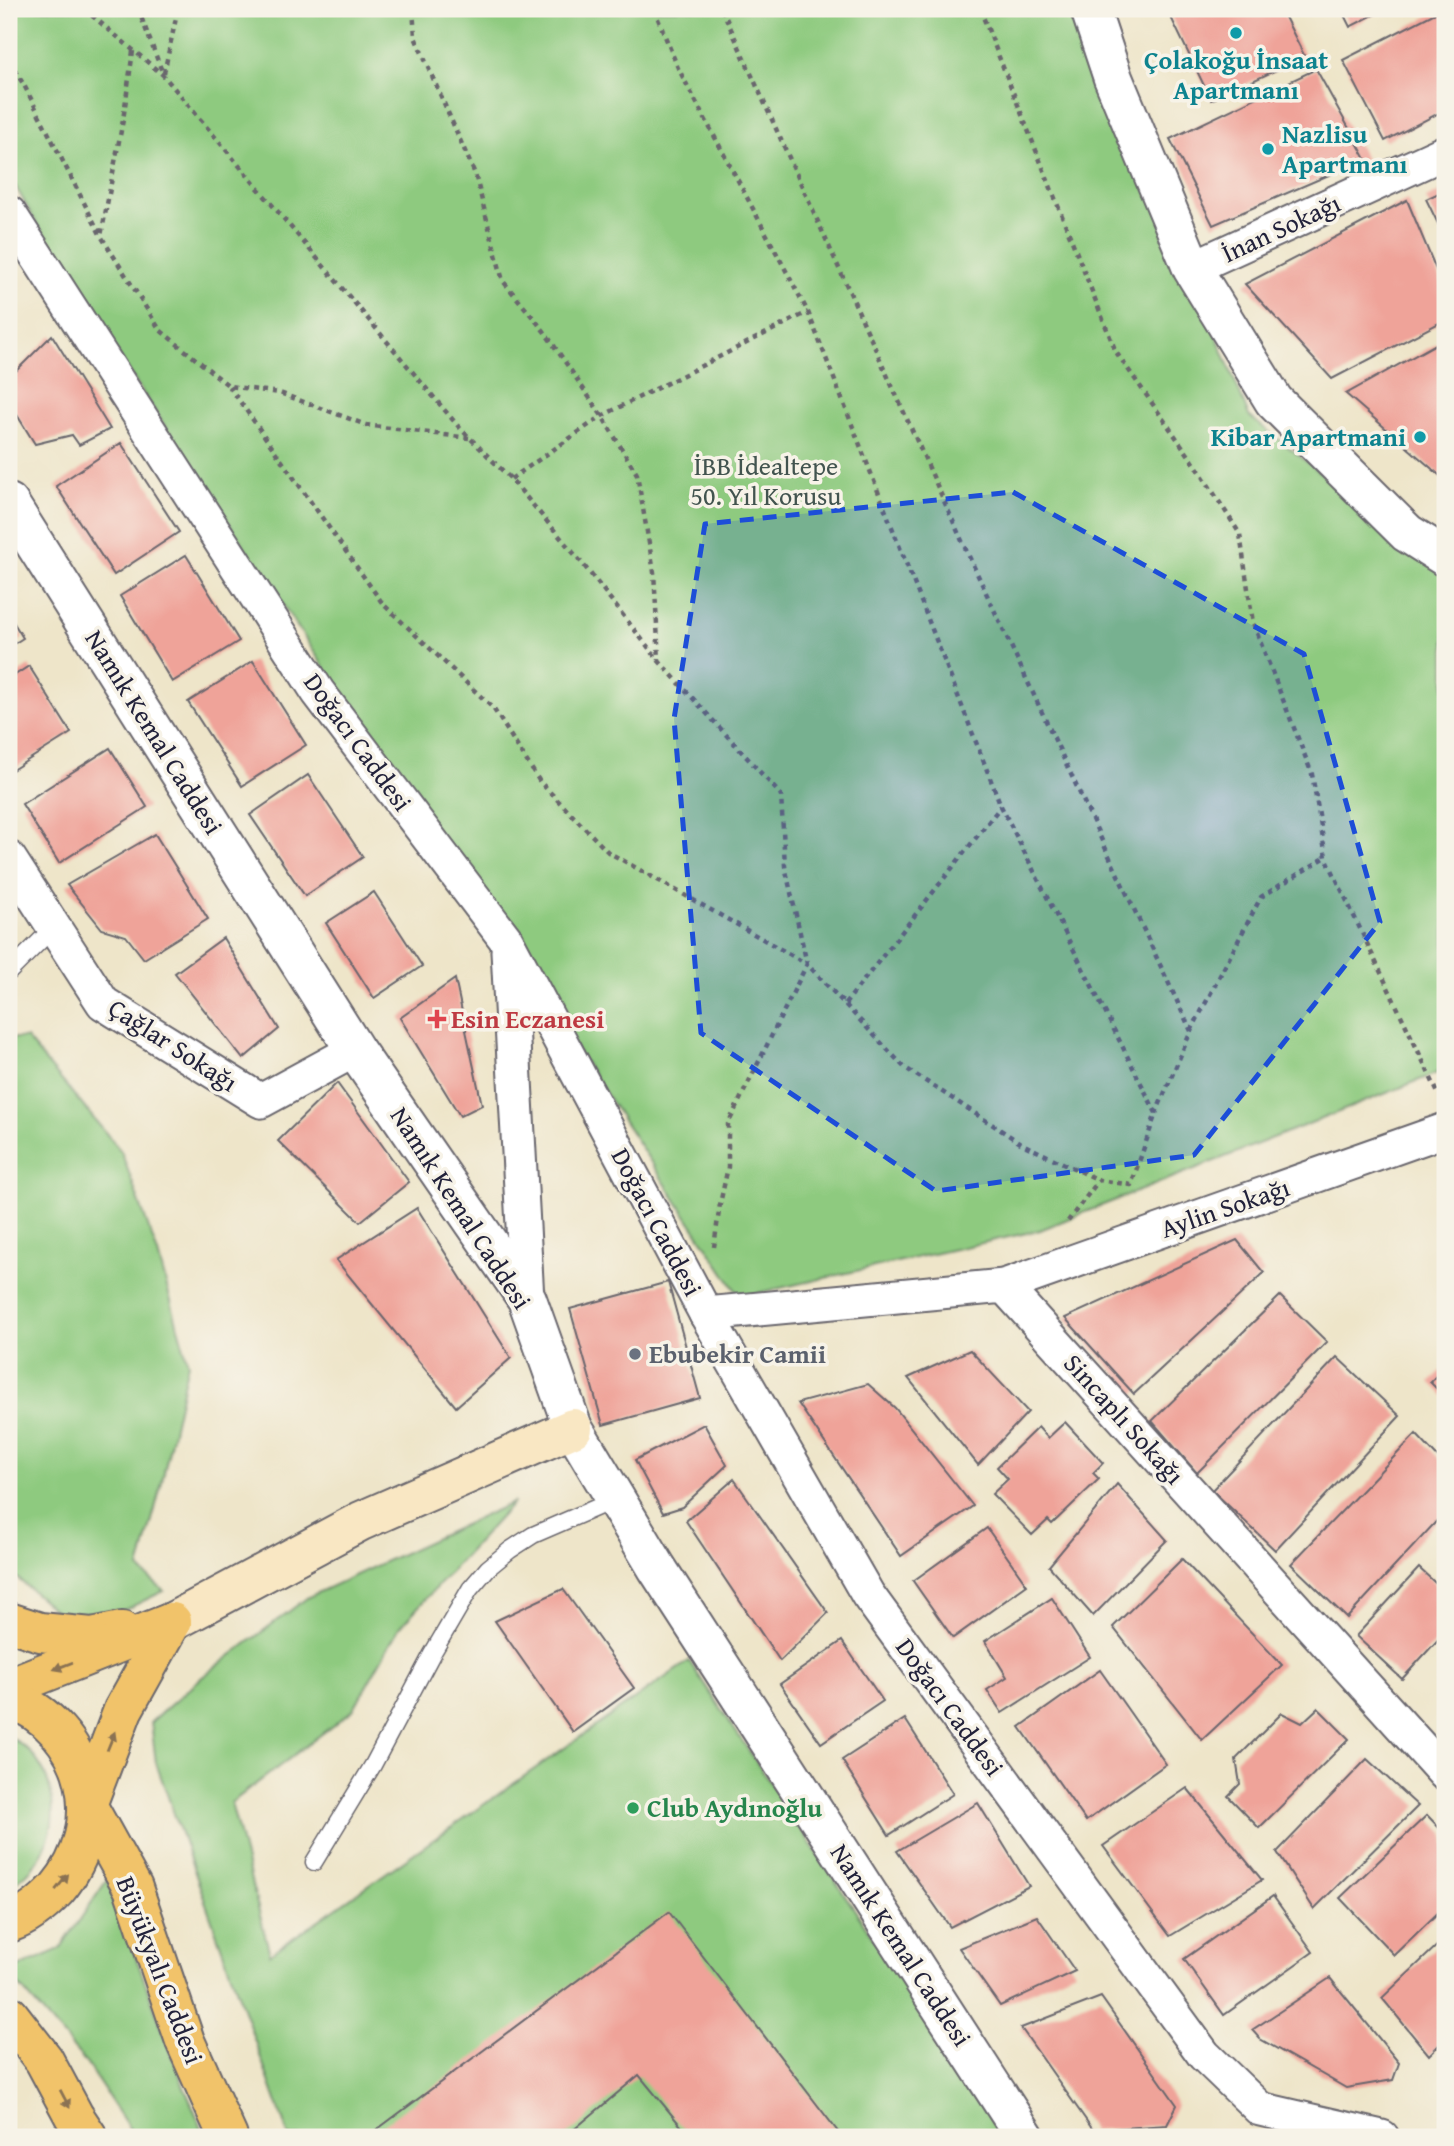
<svg xmlns="http://www.w3.org/2000/svg" width="1454" height="2146" font-family="'Gentium Book Plus',serif">
<style>
.green{fill:#8eca7f;stroke:#58765d;stroke-width:2}
.building{fill:#efa399}
.lines{fill:none;stroke-linecap:round;stroke-linejoin:round}
.service-casing{stroke:#69666d;stroke-width:19}
.minor-casing{stroke:#69666d;stroke-width:37}
.tertiary-casing{stroke:#69666d;stroke-width:42}
.secondary-casing{stroke:#69666d;stroke-width:42}
.trunk-casing{stroke:#69666d;stroke-width:42}
.path{stroke:#69666d;stroke-width:4.5;stroke-dasharray:5 5;stroke-linecap:butt}
.service{stroke:#fff;stroke-width:16}
.minor{stroke:#fff;stroke-width:33}
.tertiary{stroke:#fff;stroke-width:38}
.secondary{stroke:#f9e7c3;stroke-width:38}
.trunk{stroke:#f1c36a;stroke-width:38}
.oneway{fill:#8a7252}
.marked{fill:#1d4ed8;fill-opacity:0.2;stroke:#1d4ed8;stroke-width:5;stroke-dasharray:14 9;stroke-linejoin:round}
.culture-dot{fill:#0f9aa8;stroke:#f7f3e8;stroke-width:2.5}
.health-dot{fill:#e0444e;stroke:#f7f3e8;stroke-width:2.5}
.worship-dot{fill:#6b7280;stroke:#f7f3e8;stroke-width:2.5}
.leisure-dot{fill:#2e9e5b;stroke:#f7f3e8;stroke-width:2.5}
.labels{text-anchor:middle;stroke-width:7;stroke-linejoin:round;paint-order:stroke}
.culture-label{font-size:26px;font-weight:bold;fill:#0d838f;stroke:#f7f3e8}
.street-label{font-size:26px;fill:#22223b;stroke:#f7f3e8}
.park-label{font-size:26px;fill:#42544f;stroke:#f7f3e8}
.health-label{font-size:26px;font-weight:bold;fill:#be3a42;stroke:#f7f3e8;text-anchor:start}
.worship-label{font-size:26px;font-weight:bold;fill:#5b616d;stroke:#f7f3e8;text-anchor:start}
.leisure-label{font-size:26px;font-weight:bold;fill:#27864d;stroke:#f7f3e8;text-anchor:start}
</style>
<rect width="100%" height="100%" fill="#f7f3e8"/>
<filter id="ink" filterUnits="userSpaceOnUse"><feTurbulence type="fractalNoise" baseFrequency=".0143" numOctaves="2"/><feDisplacementMap in="SourceGraphic" scale="14" xChannelSelector="R" yChannelSelector="G"/><feConvolveMatrix kernelMatrix="1 2 1 2 8 2 1 2 1" color-interpolation-filters="sRGB"/></filter>
<filter id="wash" filterUnits="userSpaceOnUse"><feTurbulence type="fractalNoise" baseFrequency=".00686" numOctaves="4" result="noise"/><feDisplacementMap in="SourceGraphic" scale="28" xChannelSelector="R" yChannelSelector="G"/><feGaussianBlur stdDeviation="1.57" result="paint"/><feColorMatrix in="noise" values="0 0 0 0 0 0 0 0 0 0 0 0 0 0 0 0 0 1.4 0 .05"/><feComposite in="paint" operator="in"/></filter>
<g filter="url(#wash)">
<rect width="100%" height="100%" fill="#eee5c9"/>
<g class="green">
<polygon points="9,9 1084,9 1249,416 1445,571 1445,1070 1040,1230 740,1297 71,284 9,175"/>
<polygon points="9,1038 26,1038 121,1151 158,1254 188,1363 161,1486 139,1569 164,1591 104,1620 58,1613 9,1571"/>
<polygon points="514,1502 399,1628 353,1710 231,1803 270,1954 689,1661 1006,2137 289,2137 156,1763 151,1722 201,1678 308,1597"/>
<path d="M9,1736C16,1741 24,1746 30,1752C68,1793 57,1861 9,1886Z"/>
<polygon points="107,1880 184,2087 206,2137 135,2137 84,2060 9,1974 9,1971 60,1949"/>
</g>
<g id="blocks">
<g class="building">
<polygon points="1167,9 1281,9 1305,57 1211,100"/>
<polygon points="1341,9 1385,9 1350,27"/>
<polygon points="1443,9 1445,9 1445,110 1385,141 1343,60"/>
<polygon points="1316,69 1366,159 1213,225 1170,139"/>
<polygon points="1445,190 1445,238 1426,199"/>
<polygon points="1407,200 1445,291 1445,320 1332,379 1245,284"/>
<polygon points="52,335 110,429 79,445 72,435 35,444 9,402 9,378"/>
<polygon points="1445,339 1445,480 1346,394"/>
<polygon points="121,443 179,532 114,575 56,486"/>
<polygon points="186,555 239,641 172,682 120,596"/>
<polygon points="9,615 23,638 9,647"/>
<polygon points="253,661 306,745 242,786 188,702"/>
<polygon points="29,666 71,733 9,772 9,679"/>
<polygon points="110,748 147,807 59,863 22,804"/>
<polygon points="308,775 363,857 305,896 250,815"/>
<polygon points="155,834 208,919 144,959 126,936 102,929 67,885"/>
<polygon points="374,892 422,966 374,998 326,923"/>
<polygon points="223,938 279,1029 243,1059 175,973"/>
<polygon points="455,979 482,1105 460,1116 400,1018"/>
<polygon points="337,1083 409,1182 360,1222 278,1141"/>
<polygon points="417,1208 511,1358 456,1407 336,1260"/>
<polygon points="1237,1240 1264,1273 1134,1394 1065,1318"/>
<polygon points="668,1282 700,1398 603,1425 570,1309"/>
<polygon points="1280,1296 1327,1342 1197,1473 1152,1421"/>
<polygon points="970,1350 1028,1412 978,1465 908,1378"/>
<polygon points="1337,1357 1400,1416 1275,1550 1212,1490"/>
<polygon points="1445,1367 1445,1397 1430,1382"/>
<polygon points="868,1384 895,1408 973,1506 901,1556 798,1403"/>
<polygon points="1065,1422 1103,1463 1093,1473 1099,1479 1052,1524 1048,1520 1032,1535 992,1494 1008,1479 997,1467 1038,1427 1048,1438"/>
<polygon points="704,1424 727,1465 682,1507 663,1513 635,1460"/>
<polygon points="1416,1434 1445,1465 1445,1512 1347,1618 1291,1564"/>
<polygon points="734,1479 828,1613 780,1661 686,1521"/>
<polygon points="1117,1484 1167,1540 1093,1616 1049,1566"/>
<polygon points="987,1528 1027,1585 953,1638 913,1581"/>
<polygon points="1182,1559 1282,1665 1202,1740 1113,1627"/>
<polygon points="1419,1568 1445,1592 1445,1632 1402,1679 1356,1636"/>
<polygon points="563,1589 634,1688 573,1732 495,1621"/>
<polygon points="1052,1598 1090,1657 1002,1713 987,1690 1007,1677 985,1641"/>
<polygon points="842,1641 883,1701 821,1743 780,1684"/>
<polygon points="1100,1670 1166,1764 1086,1821 1020,1727"/>
<polygon points="1318,1708 1349,1739 1259,1828 1228,1796 1240,1784 1236,1759 1282,1713 1302,1723"/>
<polygon points="905,1719 953,1794 889,1835 842,1760"/>
<polygon points="1367,1759 1418,1806 1314,1909 1277,1852"/>
<polygon points="1187,1788 1262,1880 1170,1936 1103,1846"/>
<polygon points="978,1803 1029,1886 950,1927 897,1851"/>
<polygon points="1427,1815 1445,1834 1445,1906 1394,1955 1340,1898"/>
<polygon points="1273,1896 1313,1952 1224,2015 1184,1959"/>
<polygon points="669,1912 842,2137 690,2137 639,2075 565,2137 367,2137"/>
<polygon points="1037,1916 1075,1971 1000,2006 959,1948"/>
<polygon points="1445,1938 1445,2039 1429,2055 1382,1998"/>
<polygon points="1330,1978 1399,2063 1393,2080 1346,2088 1260,2039 1252,2030"/>
<polygon points="1101,1997 1177,2105 1167,2125 1093,2130 1021,2028"/>
</g>
</g>
</g>
<g filter="url(#ink)">
<use href="#blocks" fill-opacity="0" stroke="#69666d" stroke-width="2"/>
<g class="lines">
<g class="service-casing">
<g id="service">
<polyline points="9,972 54,927"/>
<polyline points="314,1862 373,1765 432,1654 470,1589 488,1568 510,1550 533,1535 616,1499"/>
</g>
</g>
<g class="minor-casing">
<g id="minor">
<polyline points="9,213 318,692 507,941 706,1314 868,1595 1204,2055 1260,2109 1382,2137"/>
<polyline points="1192,268 1445,152"/>
<polyline points="9,858 103,1003 261,1101 355,1050"/>
<polyline points="508,951 527,1299"/>
<polyline points="1004,1286 1445,1130"/>
<polyline points="706,1314 1004,1286 1445,1774"/>
</g>
</g>
<g class="tertiary-casing">
<g id="tertiary">
<polyline points="1090,9 1113,78 1192,268 1274,401 1407,533 1445,557"/>
<polyline points="9,503 355,1050 527,1299 573,1428 657,1568 1025,2137"/>
</g>
</g>
<g class="secondary-casing">
<polyline id="secondary" points="172,1622 361,1521 573,1428"/>
</g>
<g class="trunk-casing">
<g id="trunk">
<polyline points="9,1622 40,1632 92,1637 122,1631"/>
<polyline points="9,1687 172,1622"/>
<path d="M9,1698C89,1728 112,1824 57,1889C44,1903 27,1917 9,1923"/>
<polyline points="87,1805 133,1888 185,2041 228,2137"/>
<polyline points="87,1805 123,1710 172,1622"/>
<polyline points="9,2015 44,2060 74,2116 88,2137"/>
</g>
</g>
<g class="path">
<polyline points="84,9 163,75 458,426 511,479 582,563 659,661 781,795 785,866 807,964 904,1067 1022,1144 1099,1180"/>
<polyline points="138,9 163,74"/>
<polyline points="413,9 415,37 475,174 503,281 544,331 602,416 637,474 654,572 659,660"/>
<polyline points="654,9 678,68 808,312 1001,806 1156,1113 1131,1185 1099,1180 1068,1221"/>
<polyline points="722,9 967,552 1191,1031 1156,1113"/>
<polyline points="980,9 1116,352 1197,467 1240,534 1253,623 1312,774 1326,857 1438,1093"/>
<polyline points="133,51 123,120 101,236 160,330 229,386 280,393 366,425 469,438"/>
<polyline points="9,61 24,85 101,236"/>
<polyline points="164,73 178,9"/>
<polyline points="229,386 383,604 493,708 540,782 608,852 807,964 728,1124 728,1167 720,1204 714,1247"/>
<polyline points="511,479 602,416 808,312"/>
<polyline points="845,1004 1001,806"/>
<polyline points="1191,1031 1261,897 1326,857"/>
</g>
<use href="#service" class="service"/>
<use href="#minor" class="minor"/>
<use href="#tertiary" class="tertiary"/>
<use href="#secondary" class="secondary"/>
<use href="#trunk" class="trunk"/>
</g>
<defs><path id="oneway-solid" d="M-6-.8H1V-3.2L6.5 0L1 3.2V.8H-6Z" transform="scale(1.75)"/></defs>
<g class="oneway">
<use href="#oneway-solid" transform="translate(63 1666) rotate(159)"/>
<use href="#oneway-solid" transform="translate(111 1741) rotate(-68)"/>
<use href="#oneway-solid" transform="translate(62 1882) rotate(-51)"/>
<use href="#oneway-solid" transform="translate(65 2099) rotate(62)"/>
</g>
</g>
<path class="marked" d="M1013,492L1304,654L1380,922L1194,1155L936,1191L701,1033L674,719L705,524Z"/>
<g class="culture-dot">
<circle cx="1236" cy="33" r="7"/>
<circle cx="1268" cy="149" r="7"/>
<circle cx="1420" cy="437" r="7"/>
</g>
<path class="health-dot" d="M433.5 1008.5h7v7h7v7h-7v7h-7v-7h-7v-7h7z"/>
<circle class="worship-dot" cx="635" cy="1354" r="7"/>
<circle class="leisure-dot" cx="633" cy="1808" r="7"/>
<g class="labels">
<g class="culture-label">
<text x="1236" y="69">Çolakoğu İnsaat<tspan x="1236" dy="30">Apartmanı</tspan></text>
<text x="1282" y="143" text-anchor="start">Nazlisu<tspan x="1282" dy="30">Apartmanı</tspan></text>
<text x="1406" y="446" text-anchor="end">Kibar Apartmani</text>
</g>
<g class="street-label">
<text transform="translate(1281 228) rotate(-25)" y="9">İnan Sokağı</text>
<text transform="translate(154 732) rotate(58)" y="9">Namık Kemal Caddesi</text>
<text transform="translate(358 742) rotate(54)" y="9">Doğacı Caddesi</text>
<text transform="translate(173 1045) rotate(33)" y="9">Çağlar Sokağı</text>
<text transform="translate(461 1208) rotate(57)" y="9">Namık Kemal Caddesi</text>
<text transform="translate(1225 1208) rotate(-19)" y="9">Aylin Sokağı</text>
<text transform="translate(657 1222) rotate(62)" y="9">Doğacı Caddesi</text>
<text transform="translate(1124 1419) rotate(48)" y="9">Sincaplı Sokağı</text>
<text transform="translate(950 1707) rotate(54)" y="9">Doğacı Caddesi</text>
<text transform="translate(901 1945) rotate(57)" y="9">Namık Kemal Caddesi</text>
<text transform="translate(160 1970) rotate(69)" y="9">Büyükyalı Caddesi</text>
</g>
<g class="park-label">
<text x="766" y="475">İBB İdealtepe<tspan x="766" dy="30">50. Yıl Korusu</tspan></text>
</g>
<g class="health-label">
<text x="451" y="1028">Esin Eczanesi</text>
</g>
<g class="worship-label">
<text x="649" y="1363">Ebubekir Camii</text>
</g>
<g class="leisure-label">
<text x="647" y="1817">Club Aydınoğlu</text>
</g>
</g>
<rect width="1454" height="2146" fill="none" stroke="#f7f3e8" stroke-width="35"/>
</svg>
